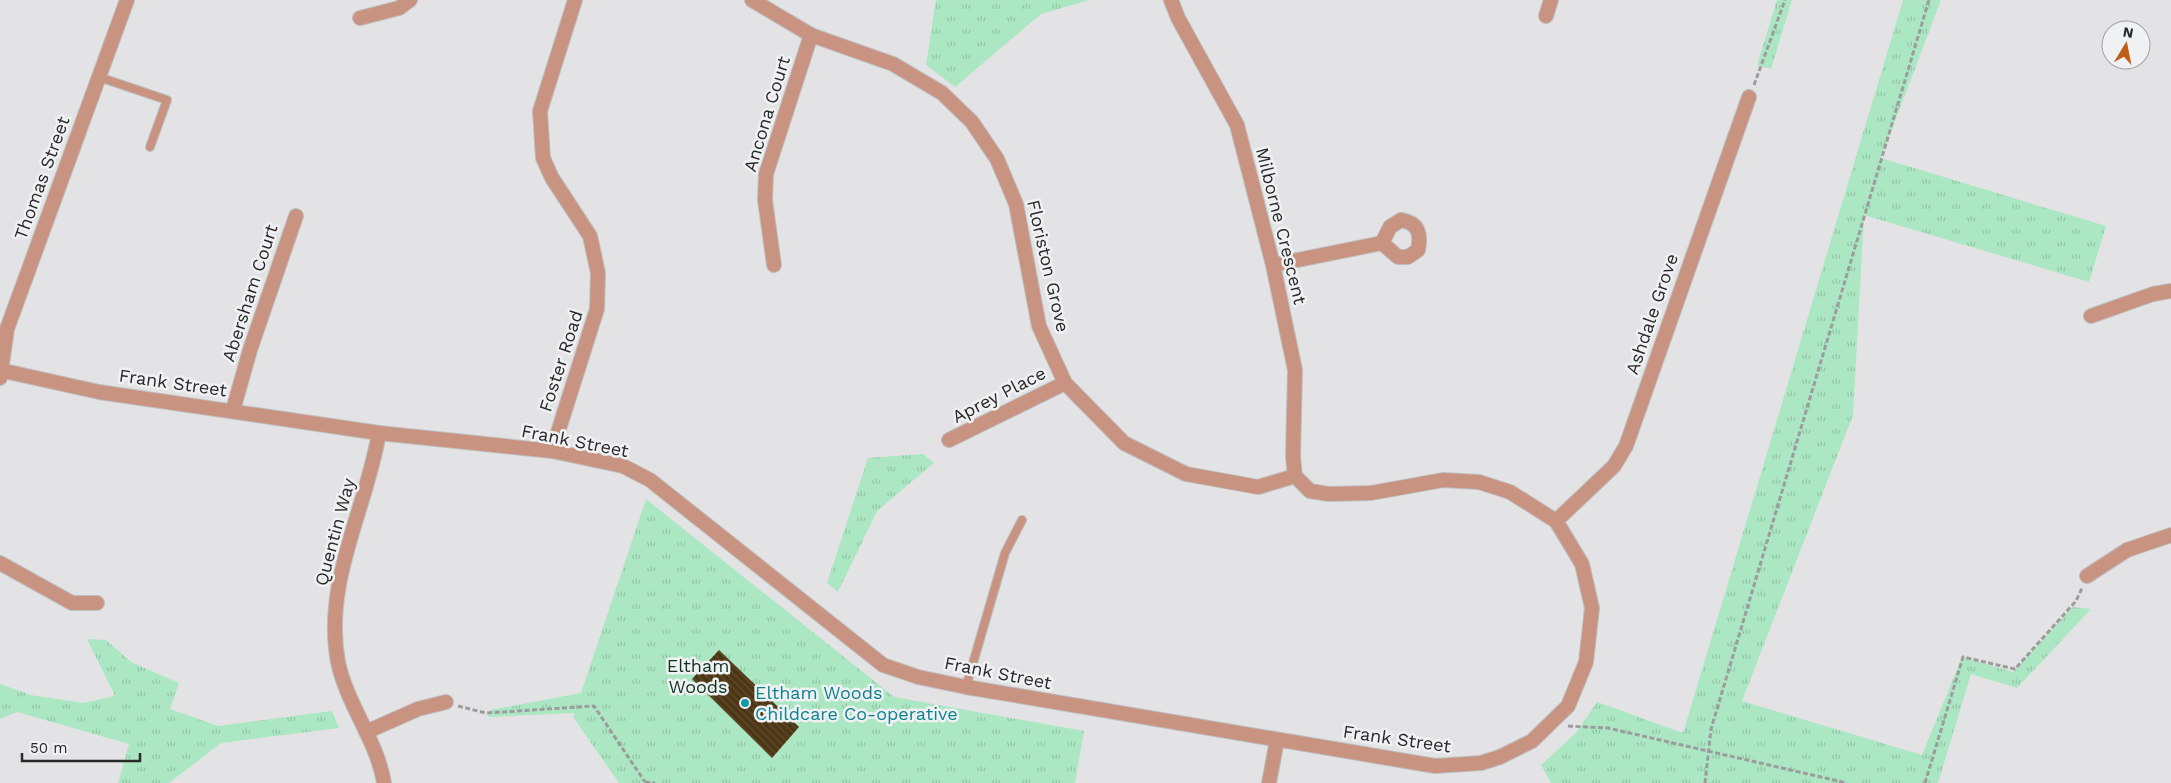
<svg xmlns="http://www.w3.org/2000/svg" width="2171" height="783" font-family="'Work Sans',sans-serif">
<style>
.park{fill:url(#park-tufts)}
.building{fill:url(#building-back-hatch)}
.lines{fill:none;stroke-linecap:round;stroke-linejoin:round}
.service-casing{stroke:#bebebf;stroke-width:10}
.minor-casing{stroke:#bebebf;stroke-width:16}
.path{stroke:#9c9c9d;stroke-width:3;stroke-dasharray:5 2.5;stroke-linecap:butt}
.service{stroke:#c99381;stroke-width:8}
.minor{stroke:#c99381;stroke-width:14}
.culture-dot{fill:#0f9aa8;stroke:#f0f1f2;stroke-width:2}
.labels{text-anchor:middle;stroke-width:5;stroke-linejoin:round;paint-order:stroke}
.street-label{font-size:18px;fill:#292929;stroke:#f0f1f2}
.park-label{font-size:18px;fill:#103221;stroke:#f0f1f2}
.culture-label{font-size:18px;fill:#0d838f;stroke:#f0f1f2;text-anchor:start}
</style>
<defs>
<pattern id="park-tufts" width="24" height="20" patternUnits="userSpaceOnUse" patternTransform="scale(1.25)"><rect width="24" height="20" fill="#abe7c3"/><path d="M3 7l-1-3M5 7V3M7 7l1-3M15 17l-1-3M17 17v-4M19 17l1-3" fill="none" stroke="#93c6a8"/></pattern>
<pattern id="building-back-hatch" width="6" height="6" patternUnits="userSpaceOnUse" patternTransform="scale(1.25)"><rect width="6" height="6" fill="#4d3614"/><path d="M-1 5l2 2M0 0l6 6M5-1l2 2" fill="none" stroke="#5e4b2e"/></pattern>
</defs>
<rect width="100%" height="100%" fill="#e3e3e5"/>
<g class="park">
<polygon points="936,0 1089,0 1041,14 955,87 926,65"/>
<polygon points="1777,0 1792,0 1771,69 1757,65"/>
<polygon points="1903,0 1941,0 1881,158 2106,226 2089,282 1864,215 1853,415 1742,701 1922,755 1962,657 2013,672 2073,607 2091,609 2017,688 1971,674 1938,783 1551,783 1541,765 1576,733 1597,702 1683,733"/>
<polygon points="923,454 934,463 877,511 838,592 827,583 868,458"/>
<polygon points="646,499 894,697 1084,731 1075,783 619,783 573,717 574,713 488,717 490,710 581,693"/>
<polygon points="87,639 106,640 131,662 179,683 170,709 218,726 332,711 339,728 221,743 169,783 118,783 129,744 17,712 0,719 0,684 31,695 83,703 115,696"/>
</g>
<polygon class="building" points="719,650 799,727 772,758 692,679"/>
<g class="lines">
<g class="service-casing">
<g id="service">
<polyline points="99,77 167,100 150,147"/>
<polyline points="966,687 1005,553 1022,520"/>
</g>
</g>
<g class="minor-casing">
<g id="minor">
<polyline points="752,0 811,35 893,64 942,93 972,122 997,159 1016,204 1039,326 1065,383 1124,443 1186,474 1258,487 1295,476"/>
<polyline points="1171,0 1178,18 1237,125 1273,265 1295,370 1293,456 1295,476"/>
<polyline points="1546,16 1551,0"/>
<polyline points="360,18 399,8 410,0"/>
<path d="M1401,220C1419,223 1421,234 1418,250L1408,257H1398L1382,243L1390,227Z"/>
<polyline points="774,265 765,200 766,174 811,35"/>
<polyline points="1273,265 1382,243"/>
<polyline points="2091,316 2153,294 2171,291"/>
<polyline points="0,370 99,392 379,433 552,451 623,466 650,480 883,665 918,677 966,687 1435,766 1481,763 1500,757 1532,741 1568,706 1586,662 1592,608 1582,564 1556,521 1510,492 1479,482 1443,480 1371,493 1329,494 1310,491 1295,476"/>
<polyline points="0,378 7,329 127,0"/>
<polyline points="233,410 250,350 296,216"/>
<path d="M379,433C366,510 323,582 338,662C347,705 377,740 384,783"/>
<polyline points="949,440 1065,383"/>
<polyline points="552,451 597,309 598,273 590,236 552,178 543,158 540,111 575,0"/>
<polyline points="1556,521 1614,466 1626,446 1749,97"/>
<polyline points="0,563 72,603 97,603"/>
<polyline points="2087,576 2127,550 2171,535"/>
<polyline points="366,732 418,709 446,702"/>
<polyline points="1269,783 1277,740"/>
</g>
</g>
<g class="path">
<polyline points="1754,85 1785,0"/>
<polyline points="458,706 486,713 594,706 645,782"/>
<polyline points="1568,726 1608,728 1847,783"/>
<polyline points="645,782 655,783"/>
<polyline points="1705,783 1711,729 1929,0"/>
<polyline points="1925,783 1963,657 2015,669 2076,601 2082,588"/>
</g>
<use href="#service" class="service"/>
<use href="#minor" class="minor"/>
</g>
<circle class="culture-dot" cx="745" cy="703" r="5"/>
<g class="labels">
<g class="street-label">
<text transform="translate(767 114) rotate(-73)" y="6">Ancona Court</text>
<text transform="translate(42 178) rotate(-70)" y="6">Thomas Street</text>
<text transform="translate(1281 226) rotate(76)" y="6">Milborne Crescent</text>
<text transform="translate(1048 266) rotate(77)" y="6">Floriston Grove</text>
<text transform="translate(250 293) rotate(-72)" y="6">Abersham Court</text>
<text transform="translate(1652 314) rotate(-71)" y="6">Ashdale Grove</text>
<text transform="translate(561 361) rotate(-72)" y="6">Foster Road</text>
<text transform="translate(173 383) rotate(8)" y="6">Frank Street</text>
<text transform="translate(999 395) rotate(-27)" y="6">Aprey Place</text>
<text transform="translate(575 441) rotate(11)" y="6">Frank Street</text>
<text transform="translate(335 532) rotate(-75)" y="6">Quentin Way</text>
<text transform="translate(998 673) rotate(11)" y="6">Frank Street</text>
<text transform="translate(1397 739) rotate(8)" y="6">Frank Street</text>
</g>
<g class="park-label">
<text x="698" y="672">Eltham<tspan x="698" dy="21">Woods</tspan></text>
</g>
<g class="culture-label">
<text x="755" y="699">Eltham Woods<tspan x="755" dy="21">Childcare Co-operative</tspan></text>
</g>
</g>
<g transform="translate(2126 45) rotate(10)"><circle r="24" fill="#f0f1f2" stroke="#a0a1a2"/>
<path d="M0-4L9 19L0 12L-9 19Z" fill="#be5f19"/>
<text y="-8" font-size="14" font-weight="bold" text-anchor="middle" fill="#292929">N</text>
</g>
<path d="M22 753v8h118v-8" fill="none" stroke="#292929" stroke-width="2.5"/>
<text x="30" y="753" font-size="15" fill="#292929" stroke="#f0f1f2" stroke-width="4" paint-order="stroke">50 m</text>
</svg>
